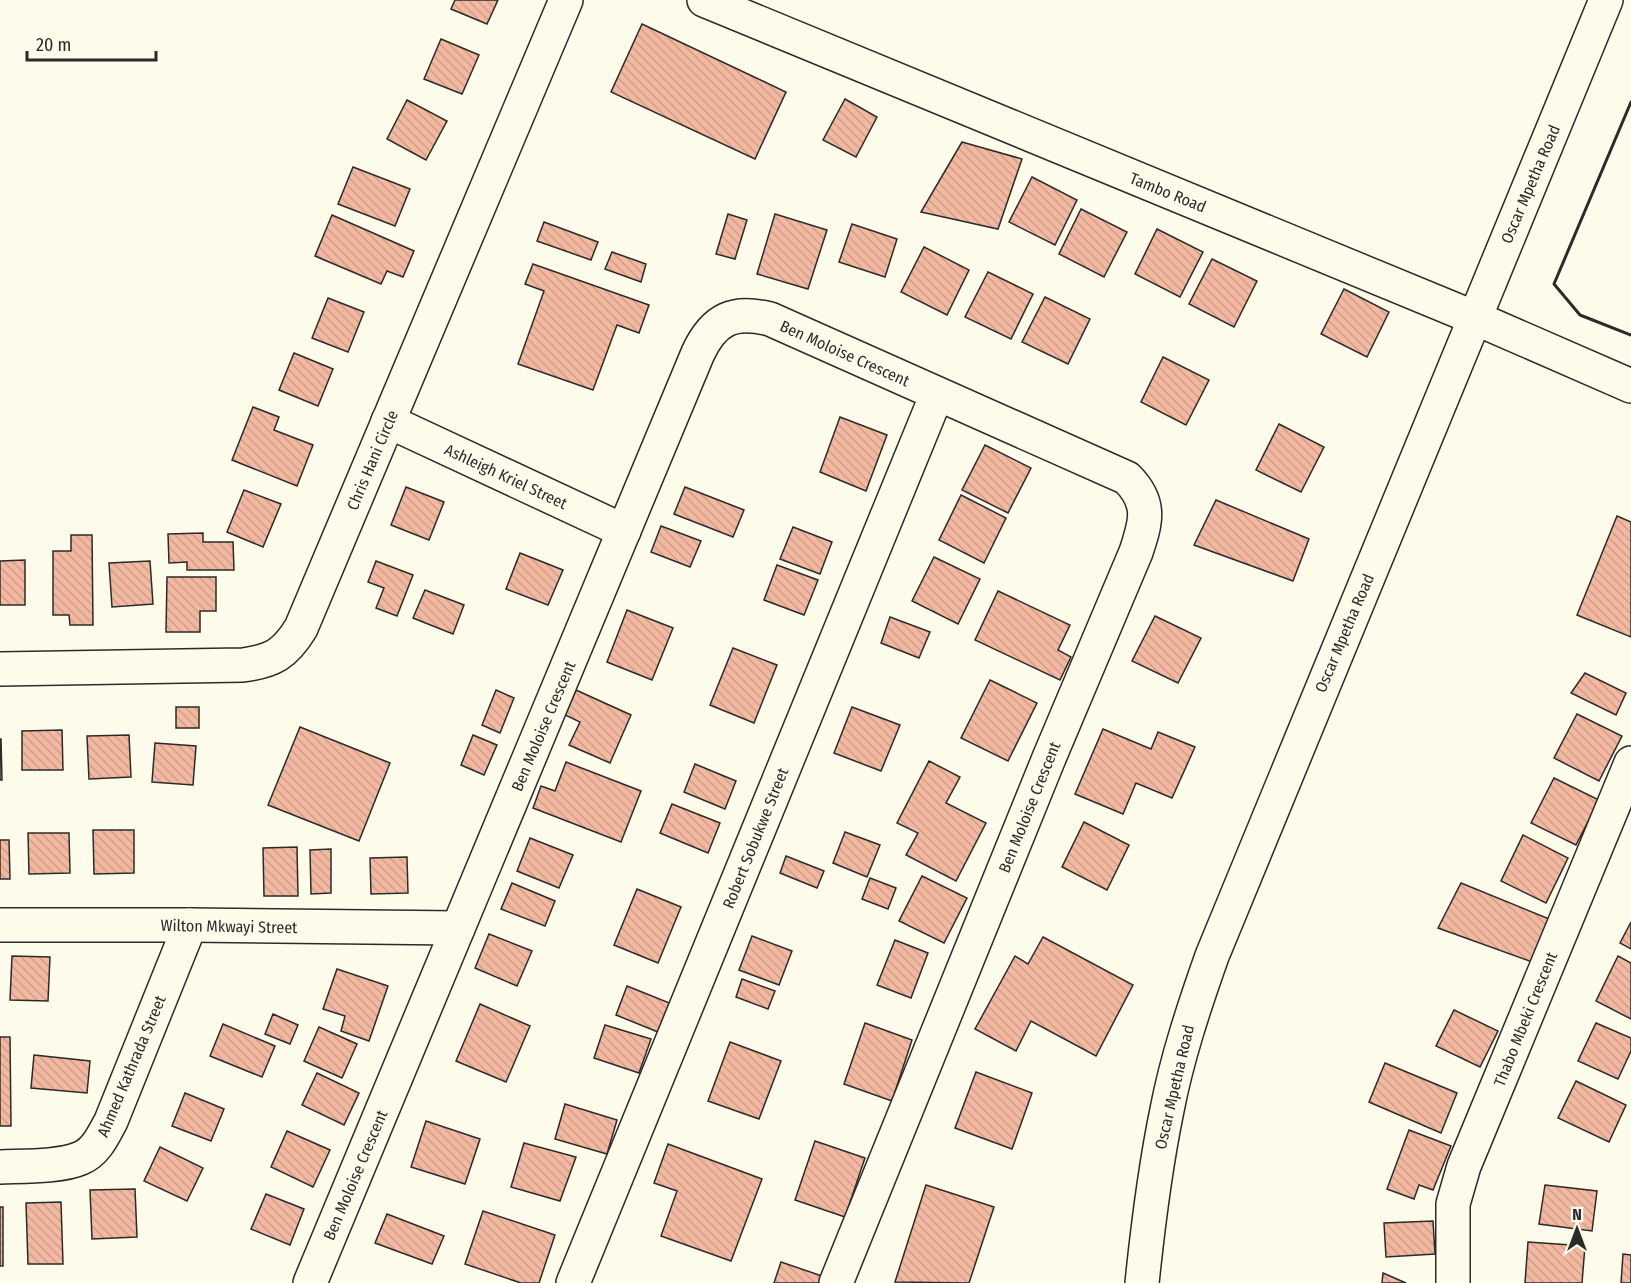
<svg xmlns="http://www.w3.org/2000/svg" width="1631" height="1283" font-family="'Fira Sans Condensed',sans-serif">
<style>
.building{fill:url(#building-back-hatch);stroke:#2b2b2b;stroke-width:1.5}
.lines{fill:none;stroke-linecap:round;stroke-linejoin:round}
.street-casing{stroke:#2b2b2b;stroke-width:36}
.secondary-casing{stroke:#2b2b2b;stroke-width:36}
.street{stroke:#fdfbea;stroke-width:33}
.secondary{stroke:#fdfbea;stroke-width:33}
.wall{stroke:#2b2b2b;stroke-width:3}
.labels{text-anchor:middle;stroke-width:4.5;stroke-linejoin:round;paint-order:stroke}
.street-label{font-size:16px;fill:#2b2b2b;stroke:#fdfbea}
</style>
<defs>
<pattern id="building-back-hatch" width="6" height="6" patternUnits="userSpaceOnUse" patternTransform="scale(1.5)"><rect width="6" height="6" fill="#f2b8a0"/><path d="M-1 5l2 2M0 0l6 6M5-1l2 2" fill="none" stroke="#d09e8a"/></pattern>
</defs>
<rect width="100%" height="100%" fill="#fdfbea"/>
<g class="building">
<polygon points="455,0 498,0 487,24 451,9"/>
<polygon points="642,24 786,92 755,159 611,92"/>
<polygon points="441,39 479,55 462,94 424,79"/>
<polygon points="845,99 877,117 856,157 823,140"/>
<polygon points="407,100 447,121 426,160 387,139"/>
<polygon points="962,142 1022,159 998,229 921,212"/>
<polygon points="353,167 410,189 395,226 338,204"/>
<polygon points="1032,177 1077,200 1055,245 1009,222"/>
<polygon points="1081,209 1127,232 1104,277 1059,254"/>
<polygon points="728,214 747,220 735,259 716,254"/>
<polygon points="775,214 827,230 808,289 757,274"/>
<polygon points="332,215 414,251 403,277 387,271 381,284 315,256"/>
<polygon points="544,222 598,242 591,260 537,241"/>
<polygon points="852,224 897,239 885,277 839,262"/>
<polygon points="1157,229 1203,252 1180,297 1135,274"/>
<polygon points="924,247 969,270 947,315 901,292"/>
<polygon points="612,252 646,264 641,282 605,269"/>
<polygon points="1212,259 1257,281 1234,327 1189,304"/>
<polygon points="533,264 649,305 639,333 617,325 593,390 518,364 544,291 525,284"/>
<polygon points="988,272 1033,294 1011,339 965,317"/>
<polygon points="1344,289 1389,312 1367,357 1321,334"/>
<polygon points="1045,297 1090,319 1068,364 1022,342"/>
<polygon points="328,298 364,312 348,352 312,338"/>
<polygon points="294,353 333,369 318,406 279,390"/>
<polygon points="1163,357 1209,380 1186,425 1141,402"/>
<polygon points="253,407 279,417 274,430 313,445 297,486 232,460"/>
<polygon points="840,417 887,435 866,491 820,472"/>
<polygon points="1279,424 1324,447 1301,492 1256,470"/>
<polygon points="985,445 1031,468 1008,513 962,490"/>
<polygon points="406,487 444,502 429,540 391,525"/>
<polygon points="685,487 744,510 733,537 674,514"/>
<polygon points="244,490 281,504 263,547 227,532"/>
<polygon points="961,495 1006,518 984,563 939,540"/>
<polygon points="1216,500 1309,539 1293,581 1194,545"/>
<polygon points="1617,516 1631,522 1631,637 1577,615"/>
<polygon points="661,526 701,541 690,567 651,552"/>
<polygon points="793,527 832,542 820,574 780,559"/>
<polygon points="203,533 203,542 233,542 234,570 187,570 187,562 169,563 168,534"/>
<polygon points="71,535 92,535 93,625 70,625 69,615 53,615 53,551 71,551"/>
<polygon points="520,553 563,570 548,605 506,589"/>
<polygon points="934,557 980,579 958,624 912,601"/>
<polygon points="25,560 25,605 0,605 0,561"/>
<polygon points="150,561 153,604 112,607 109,563"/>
<polygon points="376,561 413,575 397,616 376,608 384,588 368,582"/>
<polygon points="777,565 818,580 804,615 764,600"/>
<polygon points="167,577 216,577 216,611 200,611 200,632 166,632"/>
<polygon points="425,590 464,605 453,634 413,618"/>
<polygon points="998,591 1070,625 1058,650 1071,657 1060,680 975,640"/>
<polygon points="627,610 673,628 652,680 607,662"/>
<polygon points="1155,616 1201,638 1178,683 1132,661"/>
<polygon points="890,617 930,632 919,658 881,643"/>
<polygon points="733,648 777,665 754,723 710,705"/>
<polygon points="1585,673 1626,693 1616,715 1571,693"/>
<polygon points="990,680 1037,703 1008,761 961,738"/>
<polygon points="496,690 514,698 500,733 482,725"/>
<polygon points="576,690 631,715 610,763 569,745 580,722 565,715"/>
<rect x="176" y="707" width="23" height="21"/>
<polygon points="852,707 900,725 881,771 834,753"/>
<polygon points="1577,714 1622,736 1599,781 1554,758"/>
<polygon points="300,727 390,763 359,841 268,805"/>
<polygon points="1103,729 1151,749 1158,732 1195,747 1172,798 1136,783 1123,814 1075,794"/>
<polygon points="62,730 63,770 22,770 22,731"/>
<polygon points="129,735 131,777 89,779 87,736"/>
<polygon points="473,735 497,745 484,775 461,765"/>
<polygon points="0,739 1,739 2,780 0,780"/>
<polygon points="155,743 196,746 193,785 152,782"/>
<polygon points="929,761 960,777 946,803 986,823 956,881 906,855 918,833 897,823"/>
<polygon points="566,762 641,791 621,842 533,808 541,786 555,791"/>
<polygon points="695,764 736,781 725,809 684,792"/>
<polygon points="1554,778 1599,800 1576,845 1531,823"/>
<polygon points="672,804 720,823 708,853 660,833"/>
<polygon points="1084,822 1129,845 1107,890 1062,867"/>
<polygon points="93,830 134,830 134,873 94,874"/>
<polygon points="845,832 880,845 867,877 833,863"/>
<polygon points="28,833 69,833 70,873 29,874"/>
<polygon points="1523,835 1568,858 1546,903 1501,881"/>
<polygon points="530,838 573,855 559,888 517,871"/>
<polygon points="0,840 9,840 10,879 0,879"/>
<polygon points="297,847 298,896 264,896 263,848"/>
<polygon points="331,849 331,893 311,894 310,850"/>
<polygon points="786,856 824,871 817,888 780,873"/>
<polygon points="407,857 408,893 371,894 370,858"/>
<polygon points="922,876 967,898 944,943 899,921"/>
<polygon points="870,878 896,888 888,909 862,899"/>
<polygon points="512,883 555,901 545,926 501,909"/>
<polygon points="1461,883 1554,921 1538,964 1438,928"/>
<polygon points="637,889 681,907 658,963 614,945"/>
<polygon points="1631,922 1631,949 1620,943"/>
<polygon points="489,934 532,951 517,986 475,968"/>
<polygon points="752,936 792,951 779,985 739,970"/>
<polygon points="1043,937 1133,985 1096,1056 1031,1021 1016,1051 975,1029 1015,956 1028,964"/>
<polygon points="895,940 928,953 911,998 877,985"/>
<polygon points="12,956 50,957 48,1001 10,1000"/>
<polygon points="1618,956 1631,963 1631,1019 1596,1001"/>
<polygon points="337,969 388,986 369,1041 341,1031 345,1016 323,1009"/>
<polygon points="742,979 775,991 768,1009 736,997"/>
<polygon points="627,986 677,1006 658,1032 616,1015"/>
<polygon points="480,1004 530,1026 506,1082 456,1061"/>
<polygon points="1454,1010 1498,1031 1480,1067 1436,1046"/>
<polygon points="273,1014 298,1025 290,1044 265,1034"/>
<polygon points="865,1023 912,1040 892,1101 844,1084"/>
<polygon points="1596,1023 1631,1038 1631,1051 1618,1079 1578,1061"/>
<polygon points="223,1024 275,1046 262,1077 210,1056"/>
<polygon points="605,1025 651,1039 639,1073 594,1058"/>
<polygon points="319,1027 357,1044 342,1078 304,1061"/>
<polygon points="0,1037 10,1037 11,1126 0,1126"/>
<polygon points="730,1042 781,1061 759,1119 708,1101"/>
<polygon points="34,1055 90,1061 87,1093 31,1088"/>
<polygon points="1385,1063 1457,1093 1441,1133 1369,1102"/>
<polygon points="976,1072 1032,1093 1012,1149 955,1128"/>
<polygon points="317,1073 359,1093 344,1125 302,1105"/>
<polygon points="1576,1081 1626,1105 1609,1142 1558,1118"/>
<polygon points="185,1093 224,1109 211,1141 172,1126"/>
<polygon points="565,1104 617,1120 607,1154 555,1139"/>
<polygon points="426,1121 480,1139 465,1184 411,1167"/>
<polygon points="1409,1130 1451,1146 1433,1190 1419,1185 1414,1199 1387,1189"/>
<polygon points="287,1131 330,1150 313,1187 271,1167"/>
<polygon points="815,1141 865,1158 845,1217 795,1200"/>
<polygon points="524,1143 576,1157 560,1201 511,1187"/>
<polygon points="668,1144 762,1179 731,1261 661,1236 677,1191 654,1183"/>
<polygon points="160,1147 203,1168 187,1201 144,1181"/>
<polygon points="926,1185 994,1207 969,1283 895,1282"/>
<polygon points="1545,1185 1597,1191 1592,1231 1539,1224"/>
<polygon points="135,1189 137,1237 92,1239 90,1190"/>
<polygon points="266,1194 304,1209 290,1245 251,1229"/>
<polygon points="61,1202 63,1264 28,1264 26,1203"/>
<rect x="0" y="1207" width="3" height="59"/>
<polygon points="483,1211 555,1235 539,1283 521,1283 465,1264"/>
<polygon points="387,1214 444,1236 432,1264 375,1243"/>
<polygon points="1433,1221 1435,1254 1386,1257 1384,1223"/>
<polygon points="1528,1242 1585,1246 1582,1283 1525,1283"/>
<polygon points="1623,1254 1631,1255 1631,1283 1621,1283"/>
<polygon points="781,1262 822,1276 820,1283 774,1283"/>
<polygon points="1383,1273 1406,1283 1382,1283"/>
</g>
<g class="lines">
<g class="street-casing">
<g id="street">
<polyline points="704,0 1475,318 1631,386"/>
<polyline points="388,421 624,531"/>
<path d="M0,669L243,665C273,661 285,654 301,628L566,0"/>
<polyline points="0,925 190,925 458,928"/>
<path d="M0,1167C23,1166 61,1167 81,1158C96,1152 104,1134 111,1121L190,925"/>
<path d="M310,1283L698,353C714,319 733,310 770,319L1127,478C1152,503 1146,522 1136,552L1049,758L836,1283"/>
<polyline points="573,1283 937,394"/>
<polyline points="1453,1283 1453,1204 1464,1166 1631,763"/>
</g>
</g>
<g class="secondary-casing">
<path id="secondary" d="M1142,1283C1148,1225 1155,1168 1167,1110C1177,1058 1194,1007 1212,956L1606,0"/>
</g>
<use href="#street" class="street"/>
<use href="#secondary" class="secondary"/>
<polyline class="wall" points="1631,102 1554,284 1580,315 1631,335"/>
</g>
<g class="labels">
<g class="street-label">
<text transform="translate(1530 184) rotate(-67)" y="6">Oscar Mpetha Road</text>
<text transform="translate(1168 192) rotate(22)" y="6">Tambo Road</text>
<text transform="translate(845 353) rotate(24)" y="6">Ben Moloise Crescent</text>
<text transform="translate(372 460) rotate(-67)" y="6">Chris Hani Circle</text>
<text transform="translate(506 476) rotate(25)" y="6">Ashleigh Kriel Street</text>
<text transform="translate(1344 633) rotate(-67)" y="6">Oscar Mpetha Road</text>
<text transform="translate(543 726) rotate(-67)" y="6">Ben Moloise Crescent</text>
<text transform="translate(1029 807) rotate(-68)" y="6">Ben Moloise Crescent</text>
<text transform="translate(755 838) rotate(-68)" y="6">Robert Sobukwe Street</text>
<text transform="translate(229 926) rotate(1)" y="6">Wilton Mkwayi Street</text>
<text transform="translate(1525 1019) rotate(-68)" y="6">Thabo Mbeki Crescent</text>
<text transform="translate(131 1066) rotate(-67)" y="6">Ahmed Kathrada Street</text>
<text transform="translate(1174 1087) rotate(-77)" y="6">Oscar Mpetha Road</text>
<text transform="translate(355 1175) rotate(-67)" y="6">Ben Moloise Crescent</text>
</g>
</g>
<g transform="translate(1577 1229)" stroke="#fdfbea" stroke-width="4.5" paint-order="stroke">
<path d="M0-4.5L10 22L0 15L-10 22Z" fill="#2b2b2b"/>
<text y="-9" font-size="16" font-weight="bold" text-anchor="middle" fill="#2b2b2b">N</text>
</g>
<path d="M27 51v9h129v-9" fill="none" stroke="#2b2b2b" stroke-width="3"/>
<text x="36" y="51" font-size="18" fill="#2b2b2b" stroke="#fdfbea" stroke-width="4.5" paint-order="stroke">20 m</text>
</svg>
